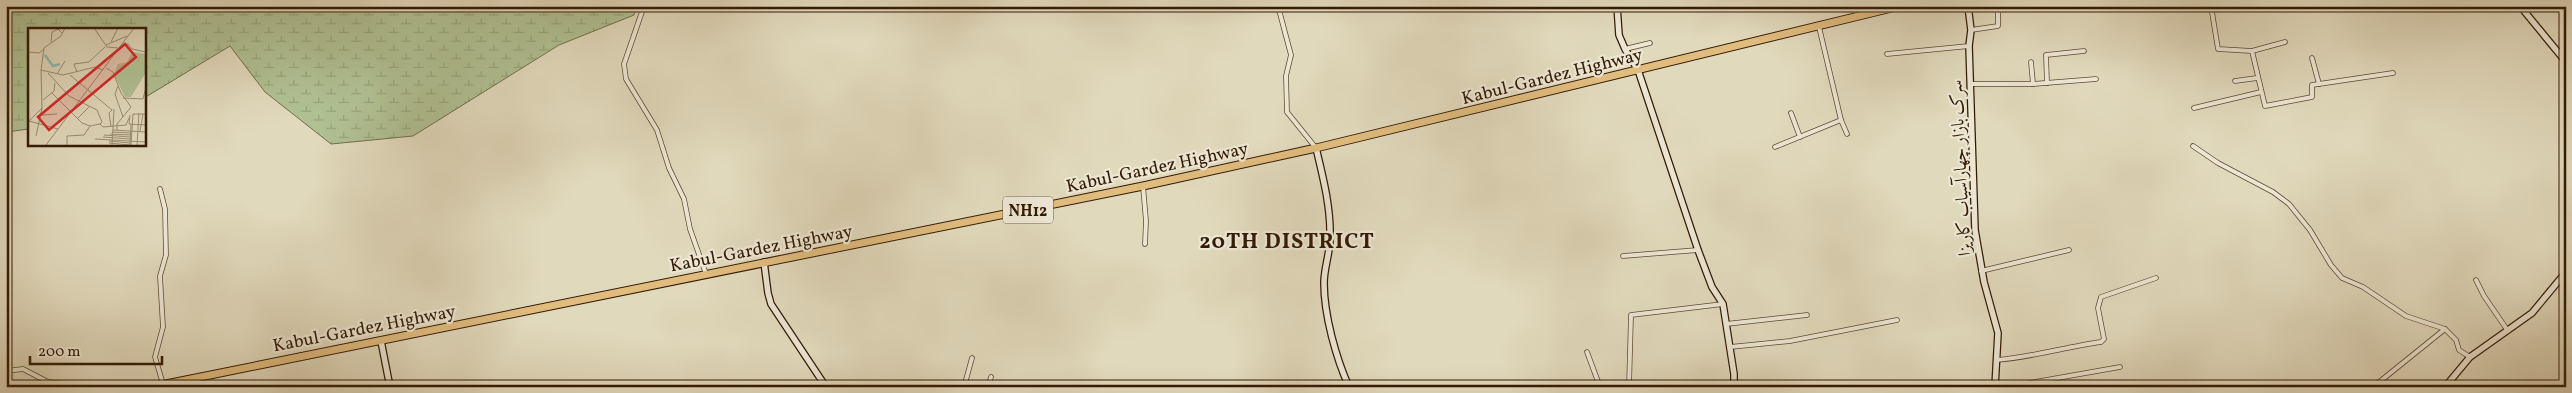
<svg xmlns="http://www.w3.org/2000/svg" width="2572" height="393" font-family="Vollkorn,Amiri,serif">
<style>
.wetland{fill:url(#wetland-marsh);stroke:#716e4c}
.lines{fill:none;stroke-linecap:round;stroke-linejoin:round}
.street-casing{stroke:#5e4a32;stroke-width:5.5}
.secondary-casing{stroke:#321b04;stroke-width:8}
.highway-casing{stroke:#321b04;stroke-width:9}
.street{stroke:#ece6d3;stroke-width:4}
.secondary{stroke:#ece6d3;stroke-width:5.5}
.highway{stroke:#e0bc7e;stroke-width:7}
.labels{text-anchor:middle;stroke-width:4.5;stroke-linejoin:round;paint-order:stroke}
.shield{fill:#ece6d3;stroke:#6a5842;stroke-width:1}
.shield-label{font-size:16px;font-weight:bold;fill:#321b04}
.street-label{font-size:18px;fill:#321b04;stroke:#ece6d3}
.district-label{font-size:22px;font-weight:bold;letter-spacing:1px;fill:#321b04;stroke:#ece6d3}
.inset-river{fill:none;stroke:#94baaf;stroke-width:2.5}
.inset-road{fill:none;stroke:#9b8d72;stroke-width:1}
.view{fill:#d62828;fill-opacity:0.15;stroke:#d62828;stroke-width:2.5}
.inset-edge{fill:none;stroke:#321b04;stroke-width:2.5}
</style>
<defs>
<pattern id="wetland-marsh" width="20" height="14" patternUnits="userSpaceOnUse" patternTransform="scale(1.25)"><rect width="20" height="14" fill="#b0c093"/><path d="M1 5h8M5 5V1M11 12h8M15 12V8" fill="none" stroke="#98a47d"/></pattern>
</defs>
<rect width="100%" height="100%" fill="#e1d9bc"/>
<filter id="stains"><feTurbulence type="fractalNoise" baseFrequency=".004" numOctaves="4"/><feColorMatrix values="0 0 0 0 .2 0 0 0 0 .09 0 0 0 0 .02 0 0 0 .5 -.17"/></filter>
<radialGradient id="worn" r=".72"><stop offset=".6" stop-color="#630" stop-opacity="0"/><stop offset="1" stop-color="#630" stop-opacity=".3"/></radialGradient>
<polygon class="wetland" points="6,6 636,6 634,15 559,45 413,136 331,144 265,92 230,46 144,98 144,29 29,29 29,129 6,132"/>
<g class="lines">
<g class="street-casing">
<g id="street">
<polyline points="644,6 624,64 626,79 657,130 669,168 684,199 690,229 706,274"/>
<polyline points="1278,6 1291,55 1286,76 1287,112 1316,148"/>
<polyline points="2211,6 2218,49 2252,51 2285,42"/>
<polyline points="1618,9 1626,6"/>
<polyline points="1819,27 1841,120 1847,134"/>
<polyline points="1971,30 1998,26 1998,11"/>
<polyline points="1625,49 1650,43"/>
<polyline points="2252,51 2265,106 2312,97 2312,85 2393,73"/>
<polyline points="1887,54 1969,46"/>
<polyline points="2312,58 2319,84"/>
<polyline points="2031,62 2033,84"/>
<polyline points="2235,81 2257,78"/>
<polyline points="2047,83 2046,55 2084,51"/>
<polyline points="1971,84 2033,84 2096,79"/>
<polyline points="2194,108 2261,92"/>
<polyline points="1791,113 1800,137"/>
<polyline points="2193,146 2218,163 2273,192 2289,204 2310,230 2331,265 2342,278 2363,287 2406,316 2445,329 2456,340 2459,350 2470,357"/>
<polyline points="1775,147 1841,120"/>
<polyline points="1143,186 1146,221 1145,244"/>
<polyline points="160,189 165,209 166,255 160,276 163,327 155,357 163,384"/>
<polyline points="1623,256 1698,250"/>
<polyline points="1981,271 2069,250"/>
<polyline points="2476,280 2484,296 2508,331"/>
<polyline points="1726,324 1807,315"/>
<polyline points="1730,347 1790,341 1897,320"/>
<polyline points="1587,352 1600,387"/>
<path d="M1997,360C2032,357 2066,347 2101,342L2104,339L2098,308L2101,297L2156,278"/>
<polyline points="6,371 23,369 48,382 94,387"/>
<polyline points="964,387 972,358"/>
<polyline points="988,387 991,377"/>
<polyline points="1629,387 1631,315 1723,304"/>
<polyline points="2007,387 2120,367"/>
<polyline points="2373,387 2445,329"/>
</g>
</g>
<g class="secondary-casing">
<g id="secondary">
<polyline points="1617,6 1619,35 1625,49 1638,70 1698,250 1712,287 1723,304 1734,374 1734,387"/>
<polyline points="1968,6 1971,30 1969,46 1975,230 1984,282 1998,333 1995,387"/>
<polyline points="2520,6 2566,62"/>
<path d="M1316,148C1323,177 1331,208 1330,238C1330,253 1324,268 1324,283C1324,315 1336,358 1349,387"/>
<polyline points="764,262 768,293 771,304 826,387"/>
<polyline points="381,341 390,387"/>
<polyline points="2445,387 2470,357 2532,313 2566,272"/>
</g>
</g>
<g class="highway-casing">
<polyline id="highway" points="151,387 1143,186 1316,148 1900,6"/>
</g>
<use href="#street" class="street"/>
<use href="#secondary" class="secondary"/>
<use href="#highway" class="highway"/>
</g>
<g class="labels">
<rect class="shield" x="1003" y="196.5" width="50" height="27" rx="4"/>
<g class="shield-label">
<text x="1028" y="216">NH12</text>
</g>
<g class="street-label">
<text transform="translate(1552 76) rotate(-14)" y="6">Kabul-Gardez Highway</text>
<text transform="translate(1157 167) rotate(-12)" y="6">Kabul-Gardez Highway</text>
<text transform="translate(1960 168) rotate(-93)" y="6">سرک بازار چهارآسیاب کاریزا</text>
<text transform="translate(761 248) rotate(-11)" y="6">Kabul-Gardez Highway</text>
<text transform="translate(364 328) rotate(-11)" y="6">Kabul-Gardez Highway</text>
</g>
<g class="district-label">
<text x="1287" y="248">20TH DISTRICT</text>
</g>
</g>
<g transform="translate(28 28)">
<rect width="118" height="118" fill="#e1d9bc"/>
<path d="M104,24L117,26V46L103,69H97L86,46L90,36L99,34Z" fill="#b0c093"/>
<path class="inset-river" d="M17,27L25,38L32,36"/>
<path class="inset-road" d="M66,0L79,19L90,20M23,14L24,4L30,1L34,5M83,14L90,0M78,17L99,8M95,18L100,16L104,21L118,24M16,20L33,8L37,0M0,24L11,25L16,21M78,40L85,44L93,65L103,79L89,96V102M13,42L16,20M49,44L46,36L61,34L77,19M20,45L41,68L69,82L74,94L72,96M29,46L37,33M42,47L84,82M90,58L87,66L95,89M24,65L54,95L62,98L72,96L75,99M95,70L115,71L118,59M15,72L26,63L27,55M14,87L29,86M102,87L101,96L118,97M49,91L61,79M1,93L14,80L13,42L35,47L67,39L75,42M1,93L30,101M83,98L81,85L84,82M75,99L98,97L101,90M85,102L118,104M84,104L102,105M112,104L115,86M82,106L102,107M76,107L102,109M8,108L14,80M75,109L102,111M67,111L118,114M81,113L102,115M81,115L102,117M18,117L106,0M39,117V108L56,107L62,98M84,117L86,81M102,117L103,96M103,117L105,86H118M109,117L111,85"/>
<path class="view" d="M97,16L108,29L21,102L10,89Z"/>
<rect width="118" height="118" class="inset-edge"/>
</g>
<rect width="2572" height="393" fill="none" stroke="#e1d9bc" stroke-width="25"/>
<rect x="8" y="8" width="2557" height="378" fill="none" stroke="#321b04" stroke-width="2.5"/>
<rect x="12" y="12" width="2547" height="368" fill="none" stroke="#321b04"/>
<path d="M30 356v8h132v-8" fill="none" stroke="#321b04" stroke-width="2.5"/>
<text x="38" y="356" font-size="15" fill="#321b04" stroke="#ece6d3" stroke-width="4" paint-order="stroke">200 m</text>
<rect width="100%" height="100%" filter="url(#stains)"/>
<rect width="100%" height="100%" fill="url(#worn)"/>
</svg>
